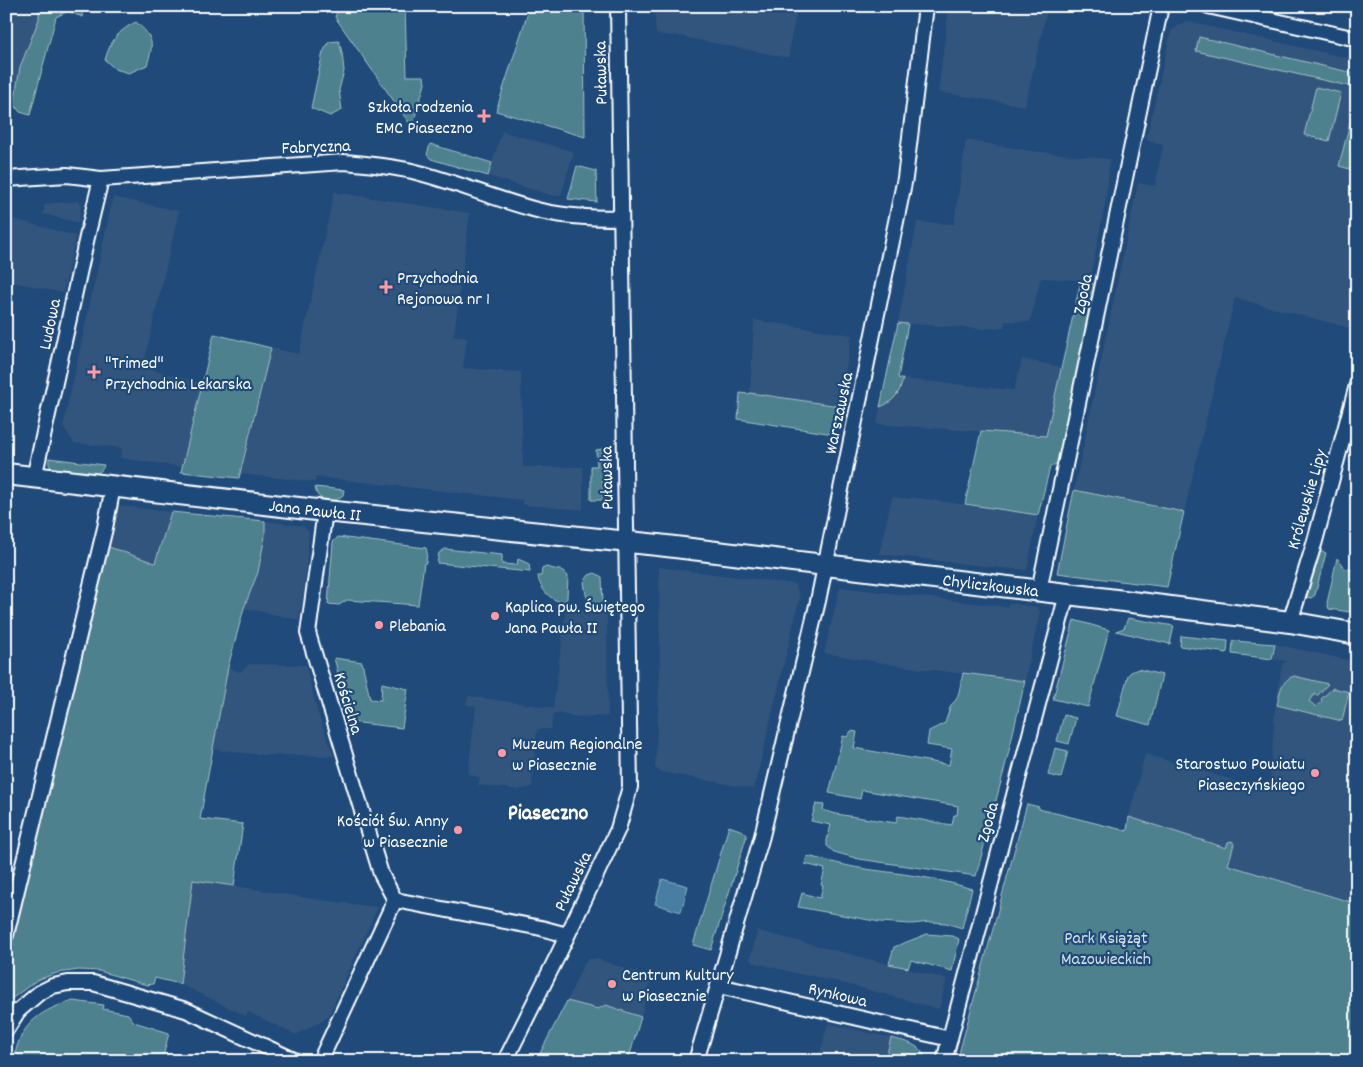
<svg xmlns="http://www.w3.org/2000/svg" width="1363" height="1067" font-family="Dekko,sans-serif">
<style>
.built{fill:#33547d}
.green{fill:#4e818e;stroke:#a6c0c6}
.water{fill:#467ea2;stroke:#90b2c7}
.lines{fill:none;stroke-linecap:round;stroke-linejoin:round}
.street-casing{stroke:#fff;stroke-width:18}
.secondary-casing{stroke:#fff;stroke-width:24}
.street{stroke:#1f4a7a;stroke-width:14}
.secondary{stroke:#1f4a7a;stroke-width:20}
.poi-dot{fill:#ff9aa2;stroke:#1f4a7a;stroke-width:2}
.labels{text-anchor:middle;stroke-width:4.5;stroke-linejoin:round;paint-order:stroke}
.street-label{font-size:18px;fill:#fff;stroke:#1f4a7a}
.poi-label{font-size:18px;fill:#fff;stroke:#1f4a7a;text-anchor:start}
.park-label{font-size:18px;fill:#d3e0e3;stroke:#1f4a7a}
.district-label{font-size:22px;font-weight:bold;fill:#fff;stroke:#1f4a7a}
</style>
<rect width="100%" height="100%" fill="#1f4a7a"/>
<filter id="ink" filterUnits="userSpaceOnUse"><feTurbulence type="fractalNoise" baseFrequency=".02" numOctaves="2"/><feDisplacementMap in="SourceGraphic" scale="10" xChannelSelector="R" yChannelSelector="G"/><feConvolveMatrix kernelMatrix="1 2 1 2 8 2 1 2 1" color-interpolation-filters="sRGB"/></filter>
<g filter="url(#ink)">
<g class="built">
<polygon points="6,6 39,6 39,19 20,67 14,104 6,132"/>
<polygon points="654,6 798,6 790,43 789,58 673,35 673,36 656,34"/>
<polygon points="949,6 1048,6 1025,106 938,92"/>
<polygon points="1185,21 1357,60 1357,330 1235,298 1184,512 1074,490 1138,183 1155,186 1163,145 1146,140 1171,31"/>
<polygon points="502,131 574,152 561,195 554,196 488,176"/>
<polygon points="966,140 1031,151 1110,159 1106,199 1090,281 1041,278 1030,322 1005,321 1004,327 984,329 898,323 917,222 954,224"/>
<polygon points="334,192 470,213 454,335 467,338 463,368 521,372 523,467 583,467 583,510 523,505 523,500 316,477 315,482 241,474 271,348 299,354"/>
<polygon points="113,197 179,211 143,367 202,383 182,467 120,458 122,448 74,443 63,427"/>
<polygon points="78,201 81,206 79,223 43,214 45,204"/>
<polygon points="6,217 76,236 63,293 13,282 6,314"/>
<polygon points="754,320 852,335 839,406 750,393"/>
<polygon points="1022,359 1061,367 1046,436 877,424 880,407 888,404 898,393 903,379 1014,390"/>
<polygon points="892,497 911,499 911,497 1038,515 1027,570 1001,568 879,554"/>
<polygon points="116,505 171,512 155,563 106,546"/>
<polygon points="265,521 303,526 309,532 305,584 299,620 244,608 261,557 261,553 265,536"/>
<polygon points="659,567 795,584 800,597 754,789 661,772 655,768 660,670"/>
<polygon points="840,587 1007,607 1009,603 1037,607 1040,611 1025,681 907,667 824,653"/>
<polygon points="566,610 607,611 608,716 574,717 558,713 553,715 551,729 537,729 532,787 520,790 478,785 480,778 468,774 476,706 466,705 468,696 553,708"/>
<polygon points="1275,644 1357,662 1357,904 1128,834 1126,828 1145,754 1269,791 1275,711 1282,664 1288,661 1272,659"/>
<polygon points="249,664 306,665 318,714 334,756 262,755 211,749 228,667 240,672"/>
<polygon points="193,879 320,900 378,907 328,1017 296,1035 248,1012 246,1016 180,984"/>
<polygon points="755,930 947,979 939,1009 854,986 808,975 807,976 752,962 750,959 757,932"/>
<polygon points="589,959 597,959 652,977 641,1017 606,1005 598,1009 567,1001 583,965"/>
<polygon points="828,1023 891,1038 885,1061 818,1061"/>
</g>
<g class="green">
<polygon points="39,6 77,6 83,10 82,17 68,11 56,17 30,115 20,112 14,104 20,67 39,19"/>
<polygon points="343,6 405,6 407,76 424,76 425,84 412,127 335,17 338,9"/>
<polygon points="530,6 584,6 585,137 496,111"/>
<path d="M136,22C154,38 154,43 147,65L129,73L115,69L105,60C110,41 119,30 136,22Z"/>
<polygon points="1199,37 1357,74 1357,88 1196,51"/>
<polygon points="339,41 342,53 344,71 339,90 342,110 330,116 311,108 323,52 329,42"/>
<polygon points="1316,87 1341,93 1329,141 1304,135"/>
<polygon points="1357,95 1357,171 1339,166"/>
<polygon points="430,144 492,163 488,176 431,159 427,155"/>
<polygon points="577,166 596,171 597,202 568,199"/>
<polygon points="1081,280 1090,281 1096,287 1059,458 1056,464 1050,467 1038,515 965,504 981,431 1046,436"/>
<path d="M898,323L908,324L898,378L903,379C900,393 894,402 880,407Z"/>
<polygon points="214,334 271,348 239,478 181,472"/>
<polygon points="740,393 749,394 750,393 839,406 833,434 738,419"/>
<polygon points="602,449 603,500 591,500 591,466 597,466 596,450"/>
<path d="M49,458L104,465C103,470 99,473 93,475C84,476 55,473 50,466C48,463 49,462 49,458Z"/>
<path d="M315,487L344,490L343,495L336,500C324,499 317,501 315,487Z"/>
<polygon points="1074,490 1184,512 1167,587 1057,573"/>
<polygon points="171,512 265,521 265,536 258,572 244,608 228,667 200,819 243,824 234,886 193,880 180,984 155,978 153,984 147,985 99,971 79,970 57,973 37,980 6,1003 6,965 106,546 155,563"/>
<polygon points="338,537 426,548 427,552 426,563 424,563 418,605 347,600 339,605 328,604 333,542"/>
<polygon points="445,549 502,555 502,564 517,565 518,559 529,564 530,572 437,563 439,553"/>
<polygon points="1323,552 1326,553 1315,595 1311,598 1306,597 1318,553"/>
<polygon points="1337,558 1344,568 1357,571 1357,587 1350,612 1329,609 1327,603"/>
<path d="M546,567L563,571L568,576L567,598L565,602C552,603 539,588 538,576H541L542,569Z"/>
<path d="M595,573L602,577L603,604L596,607C585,602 586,593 584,582L589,575Z"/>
<polygon points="1128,618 1174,626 1170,644 1116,631 1124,628"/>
<polygon points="1074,620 1109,630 1088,707 1053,699"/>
<polygon points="1181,636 1228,641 1227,653 1180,646"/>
<polygon points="1233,641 1275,644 1272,659 1232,654"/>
<polygon points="334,658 362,662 370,699 381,700 382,683 408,689 402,728 351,722"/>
<polygon points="1138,669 1162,675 1150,725 1117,716 1128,675 1131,672"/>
<polygon points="963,673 1025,681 1007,759 976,876 859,859 834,852 827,846 827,840 831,825 811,821 816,804 824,805 823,810 836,814 896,823 898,816 952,825 954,815 957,815 958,806 862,790 860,799 829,793 843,736 847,737 851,731 857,732 854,748 949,765 952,749 927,745 929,731 945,723 951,705 956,700 959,692"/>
<path d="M1294,676L1328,684L1317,696L1315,694L1309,701L1316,707L1322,701L1321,699L1333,688L1349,692L1342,721L1277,705C1280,693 1280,681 1294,676Z"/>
<polygon points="1064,715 1076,718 1069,744 1057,741"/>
<polygon points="1055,748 1068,751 1061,778 1048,775"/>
<polygon points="1027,804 1039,807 1039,809 1127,831 1129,817 1226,848 1228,842 1232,841 1234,844 1228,865 1357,904 1357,1061 957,1061"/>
<polygon points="729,826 743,831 747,835 711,950 693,945"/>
<path d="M807,856C826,860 845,866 865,869C903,874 934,877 972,889L962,928L946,923L931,922L911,924L880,922L798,907L802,893L820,898L823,886L821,885L825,869L805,864Z"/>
<polygon points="927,934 953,936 959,939 952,971 911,960 908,968 889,964 894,947"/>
<path d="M73,1001L104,1005L103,1009L128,1014L134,1022L169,1033L162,1061H23V1057L15,1054C22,1022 43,1009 73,1001Z"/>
<polygon points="567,1001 598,1009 606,1005 641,1017 628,1061 536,1061"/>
<path d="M891,1038C906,1042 921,1043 926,1061H885Z"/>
</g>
<polygon class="water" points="662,879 688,886 681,912 655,904"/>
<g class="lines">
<g class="street-casing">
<g id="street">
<polyline points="1208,6 1357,39"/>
<path d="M6,179L67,175L101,179L344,162C367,164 390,166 412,171C453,181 492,198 533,209C561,217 592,218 620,218"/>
<polyline points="34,478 87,237 101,179"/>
<polyline points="325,511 308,633 381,874 395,900 541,928 567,935"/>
<polyline points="1039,590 1161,6"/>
<polyline points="1290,622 1315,541 1357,385"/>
<polyline points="6,935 105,528 113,487"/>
<polyline points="719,986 950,1039"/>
<polyline points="6,1030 18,1011 39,993 53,986 68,983 93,983 186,1010 296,1061"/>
<polyline points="320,1061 395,900"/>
<polyline points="505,1061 558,955 618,829 630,787 618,6"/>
<polyline points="696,1061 762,836 818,601 905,178 926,6"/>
<polyline points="944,1061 1067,594"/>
</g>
</g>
<g class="secondary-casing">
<g id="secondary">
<path id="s1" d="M6,474L325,511L658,545L1092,597L1290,622L1357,634"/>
</g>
</g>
<use href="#street" class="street"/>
<use href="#secondary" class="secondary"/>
</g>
</g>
<g class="poi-dot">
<path d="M481.5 108.5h5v5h5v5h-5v5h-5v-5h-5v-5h5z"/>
<path d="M383.5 279.5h5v5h5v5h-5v5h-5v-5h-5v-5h5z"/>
<path d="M91.5 364.5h5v5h5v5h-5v5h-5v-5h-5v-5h5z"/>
<circle cx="495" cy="616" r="5"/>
<circle cx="379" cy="625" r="5"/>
<circle cx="502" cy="753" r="5"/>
<circle cx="1315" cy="773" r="5"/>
<circle cx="458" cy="830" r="5"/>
<circle cx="612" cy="984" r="5"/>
</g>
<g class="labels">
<g class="street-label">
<text transform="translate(600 73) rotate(-91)" y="6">Puławska</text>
<text transform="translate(316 146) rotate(-2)" y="6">Fabryczna</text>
<text transform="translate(1082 294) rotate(-78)" y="6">Zgoda</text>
<text transform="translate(49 324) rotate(-78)" y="6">Ludowa</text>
<text transform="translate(838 413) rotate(-78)" y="6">Warszawska</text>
<text transform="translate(606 478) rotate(-91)" y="6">Puławska</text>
<text transform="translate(1306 499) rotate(-74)" y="6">Królewskie Lipy</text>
<text dy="6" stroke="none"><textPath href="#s1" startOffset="311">Jana Pawła II</textPath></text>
<text dy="6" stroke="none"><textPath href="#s1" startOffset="991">Chyliczkowska</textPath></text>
<text transform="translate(349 703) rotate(73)" y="6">Kościelna</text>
<text transform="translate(987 822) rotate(-75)" y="6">Zgoda</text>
<text transform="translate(572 881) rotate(-64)" y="6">Puławska</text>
<text transform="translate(838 994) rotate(13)" y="6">Rynkowa</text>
</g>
<g class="poi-label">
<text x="473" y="112" text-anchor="end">Szkoła rodzenia<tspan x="473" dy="21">EMC Piaseczno</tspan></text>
<text x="397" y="283">Przychodnia<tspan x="397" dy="21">Rejonowa nr 1</tspan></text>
<text x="105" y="368">"Trimed"<tspan x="105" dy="21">Przychodnia Lekarska</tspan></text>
<text x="505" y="612">Kaplica pw. Świętego<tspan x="505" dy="21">Jana Pawła II</tspan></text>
<text x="389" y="631">Plebania</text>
<text x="512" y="749">Muzeum Regionalne<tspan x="512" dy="21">w Piasecznie</tspan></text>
<text x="1305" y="769" text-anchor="end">Starostwo Powiatu<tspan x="1305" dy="21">Piaseczyńskiego</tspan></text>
<text x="448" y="826" text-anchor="end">Kościół Św. Anny<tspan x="448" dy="21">w Piasecznie</tspan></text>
<text x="622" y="980">Centrum Kultury<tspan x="622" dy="21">w Piasecznie</tspan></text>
</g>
<g class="park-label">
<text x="1106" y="943">Park Książąt<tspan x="1106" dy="21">Mazowieckich</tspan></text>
</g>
<g class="district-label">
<text x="548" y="819">Piaseczno</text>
</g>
</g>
<rect width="1363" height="1067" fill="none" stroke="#1f4a7a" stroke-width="25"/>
<rect x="12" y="12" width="1338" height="1042" fill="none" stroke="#fff" stroke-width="2" filter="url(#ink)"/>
</svg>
